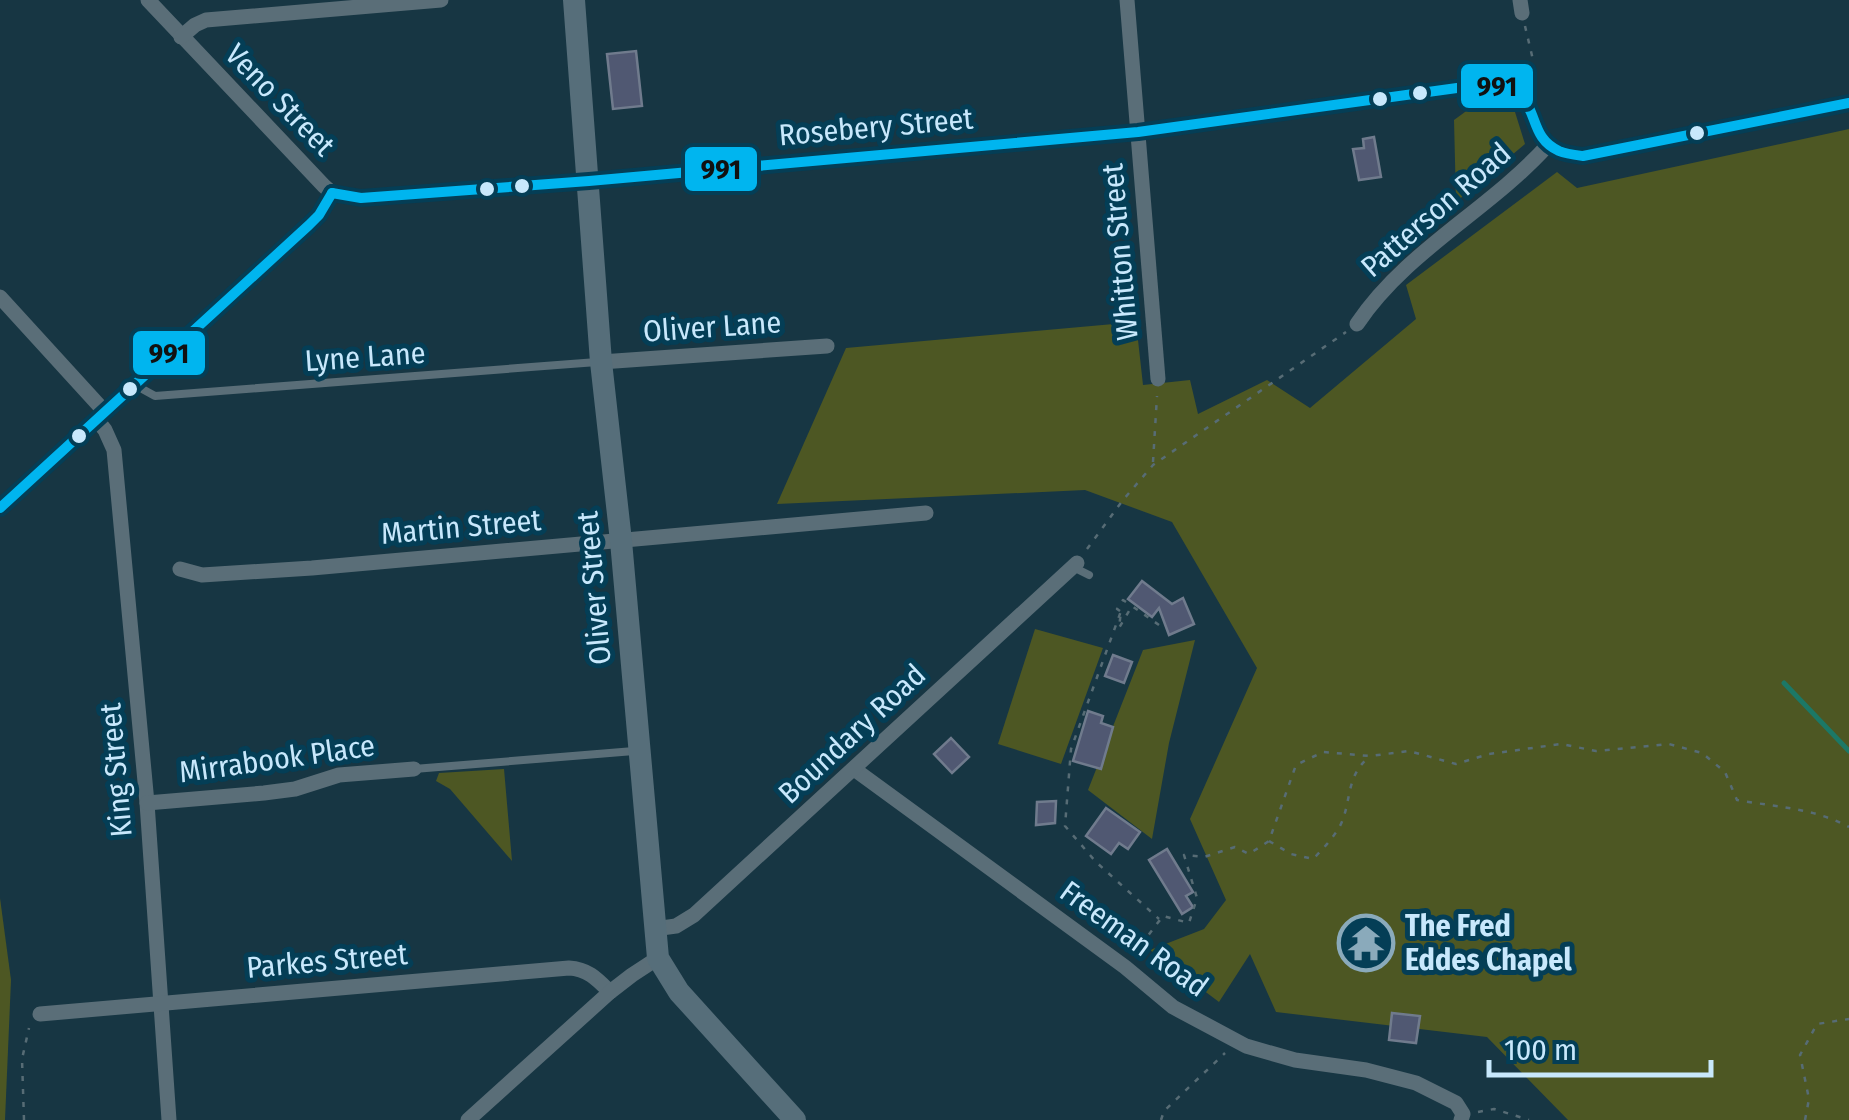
<svg xmlns="http://www.w3.org/2000/svg" width="1849" height="1120" font-family="'Fira Sans Condensed',sans-serif">
<style>
.green{fill:#4d5723}
.lines{fill:none;stroke-linecap:round;stroke-linejoin:round}
.stream{stroke:#1c7866;stroke-width:5}
.building{fill:#505872;stroke:#707b8d;stroke-width:2.5}
.path{stroke:#576c75;stroke-width:2.5;stroke-dasharray:5 8;stroke-linecap:butt}
.lane{stroke:#5a6e78;stroke-width:8}
.street{stroke:#5a6e78;stroke-width:15}
.secondary{stroke:#566e7a;stroke-width:22}
.bus-1-casing{stroke:#043e56;stroke-width:18}
.bus-1{stroke:#00b5ef;stroke-width:10}
.bus-dot{fill:#c8e8fc;stroke:#043e56;stroke-width:4}
.labels{text-anchor:middle;stroke-width:10;stroke-linejoin:round;paint-order:stroke}
.street-label{font-size:30px;fill:#c8e8fc;stroke:#043e56}
.poi-label{font-size:30px;font-weight:bold;fill:#c8e8fc;stroke:#043e56;text-anchor:start}
.line-badge{stroke:#043e56;stroke-width:4}
.pale-badge-label{font-size:28px;text-anchor:middle;font-weight:bold;fill:#111}
</style>
<rect width="100%" height="100%" fill="#173643"/>
<g class="green">
<polygon points="1491,93 1515,112 1525,144 1456,202 1454,120"/>
<polygon points="1849,129 1849,1120 1568,1120 1487,1037 1276,1012 1250,954 1219,1002 1150,950 1204,929 1226,900 1190,819 1257,668 1172,522 1085,490 777,504 846,348 1136,322 1143,385 1190,380 1198,414 1267,380 1310,408 1416,319 1406,285 1557,172 1577,188"/>
<polygon points="1035,629 1103,648 1061,764 998,744"/>
<polygon points="1195,640 1169,743 1152,839 1088,790 1143,650"/>
<polygon points="504,769 512,861 450,789 436,781 439,773"/>
<polygon points="0,898 11,980 5,1120 0,1120"/>
</g>
<g class="lines">
<polyline class="stream" points="1784,683 1849,751"/>
</g>
<g class="building">
<polygon points="636,51 642,106 613,109 607,54"/>
<polygon points="1374,137 1381,177 1359,180 1353,149 1364,148 1363,139"/>
<polygon points="1142,581 1172,604 1183,598 1194,624 1169,635 1159,608 1152,617 1128,599"/>
<polygon points="1113,655 1132,662 1124,683 1105,676"/>
<polygon points="1088,711 1103,716 1101,723 1113,727 1101,769 1073,761"/>
<polygon points="951,738 969,757 952,773 934,754"/>
<polygon points="1056,801 1055,823 1036,825 1037,802"/>
<polygon points="1106,808 1140,832 1128,849 1119,843 1111,854 1086,836"/>
<polygon points="1167,849 1193,892 1186,896 1193,907 1182,914 1149,860"/>
<polygon points="1392,1013 1420,1016 1416,1043 1389,1040"/>
</g>
<g class="lines">
<g class="path">
<polyline points="1525,26 1534,64"/>
<polyline points="1153,462 1157,396"/>
<polyline points="1087,549 1123,500 1153,465 1346,332"/>
<polyline points="1120,611 1117,609 1123,600 1129,604"/>
<polyline points="1159,625 1132,606 1119,628 1121,611 1071,749 1065,826 1096,862 1159,919"/>
<path d="M1269,841L1291,854L1313,859C1323,849 1333,838 1340,826C1352,802 1345,777 1369,757"/>
<path d="M1133,955L1163,916L1189,923L1197,898L1184,855L1204,857L1235,847L1249,854L1269,841L1296,765L1323,752L1370,756L1409,751L1456,764L1489,754L1561,744L1596,751L1669,744L1702,753L1725,772L1737,800C1776,807 1814,808 1849,827"/>
<polyline points="1478,1112 1494,1109 1529,1120"/>
<polyline points="24,1120 22,1059 29,1028"/>
<polyline points="1161,1120 1164,1111 1225,1053"/>
<polyline points="1805,1120 1809,1099 1800,1055 1817,1024 1849,1019"/>
</g>
<g class="lane">
<polyline points="135,385 155,396 597,362"/>
<polyline points="1073,567 1089,575"/>
<polyline points="414,769 634,751"/>
</g>
<g class="street">
<path d="M148,0L324,186L332,193L361,198L589,181L1138,132L1486,84C1553,81 1513,155 1583,156L1849,103"/>
<polyline points="1127,0 1158,379"/>
<polyline points="1520,0 1522,13"/>
<polyline points="181,37 195,25 206,20 441,0"/>
<polyline points="0,297 105,412"/>
<path d="M1357,324C1406,251 1489,210 1547,146"/>
<polyline points="601,362 827,346"/>
<polyline points="97,420 105,430 114,450 147,803 169,1120"/>
<polyline points="0,508 309,225 319,215 332,193"/>
<polyline points="180,569 202,575 312,568 926,513"/>
<polyline points="854,769 1125,967 1173,1007 1246,1046 1295,1060 1366,1070 1416,1083 1456,1103 1463,1114 1461,1120"/>
<polyline points="147,803 264,793 295,789 339,775 414,769"/>
<polyline points="654,929 676,926 694,915 1077,563"/>
<path d="M40,1014L569,968C588,969 597,979 610,992"/>
<polyline points="468,1120 610,992 632,975 658,958"/>
</g>
<polyline class="secondary" points="574,0 601,362 621,541 658,958 679,992 795,1120"/>
<g class="bus-1-casing">
<g id="bus-1">
<path d="M332,193L361,198L589,181L1138,132L1486,84C1549,91 1520,133 1559,151C1566,154 1575,155 1583,156L1849,103"/>
<polyline points="0,508 309,225 319,215 332,193"/>
</g>
</g>
<use href="#bus-1" class="bus-1"/>
</g>
<defs>
<g id="temple-ring" transform="scale(2.875)"><circle r="9.5" fill="#043e56" stroke="#8aaabb" stroke-width="1.5"/><path d="M0-6L5-2H3V0L6.5 2.5H4V6H1.5V3h-3V6H-4V2.5H-6.5L-3 0V-2H-5Z" fill="#8aaabb"/></g>
</defs>
<g fill-rule="evenodd">
<use href="#temple-ring" x="1366" y="943"/>
</g>
<g class="bus-dot">
<circle cx="1420" cy="93" r="9"/>
<circle cx="1380" cy="99" r="9"/>
<circle cx="1697" cy="133" r="9"/>
<circle cx="522" cy="186" r="9"/>
<circle cx="487" cy="189" r="9"/>
<circle cx="130" cy="389" r="9"/>
<circle cx="79" cy="436" r="9"/>
</g>
<g class="labels">
<g class="street-label">
<text transform="translate(280 100) rotate(46)" y="10">Veno Street</text>
<text transform="translate(876 127) rotate(-5)" y="10">Rosebery Street</text>
<text transform="translate(1436 210) rotate(-41)" y="10">Patterson Road</text>
<text transform="translate(1120 252) rotate(-95)" y="10">Whitton Street</text>
<text transform="translate(712 327) rotate(-4)" y="10">Oliver Lane</text>
<text transform="translate(365 357) rotate(-4)" y="10">Lyne Lane</text>
<text transform="translate(461 527) rotate(-5)" y="10">Martin Street</text>
<text transform="translate(594 588) rotate(-95)" y="10">Oliver Street</text>
<text transform="translate(852 734) rotate(-43)" y="10">Boundary Road</text>
<text transform="translate(277 759) rotate(-8)" y="10">Mirrabook Place</text>
<text transform="translate(116 770) rotate(-95)" y="10">King Street</text>
<text transform="translate(1134 939) rotate(36)" y="10">Freeman Road</text>
<text transform="translate(327 961) rotate(-5)" y="10">Parkes Street</text>
</g>
<g class="poi-label">
<text x="1405" y="936">The Fred<tspan x="1405" dy="34">Eddes Chapel</tspan></text>
</g>
</g>
<g class="line-badge">
<rect x="1459" y="62" width="76" height="48" rx="10" fill="#00b5ef"/>
<rect x="683" y="145" width="76" height="48" rx="10" fill="#00b5ef"/>
<rect x="131" y="329" width="76" height="48" rx="10" fill="#00b5ef"/>
</g>
<g class="pale-badge-label">
<text x="1497" y="96">991</text>
<text x="721" y="179">991</text>
<text x="169" y="363">991</text>
</g>
<path d="M1489 1060v15h222v-15" fill="none" stroke="#c8e8fc" stroke-width="5"/>
<text x="1504" y="1060" font-size="30" fill="#c8e8fc" stroke="#043e56" stroke-width="8" paint-order="stroke">100 m</text>
</svg>
